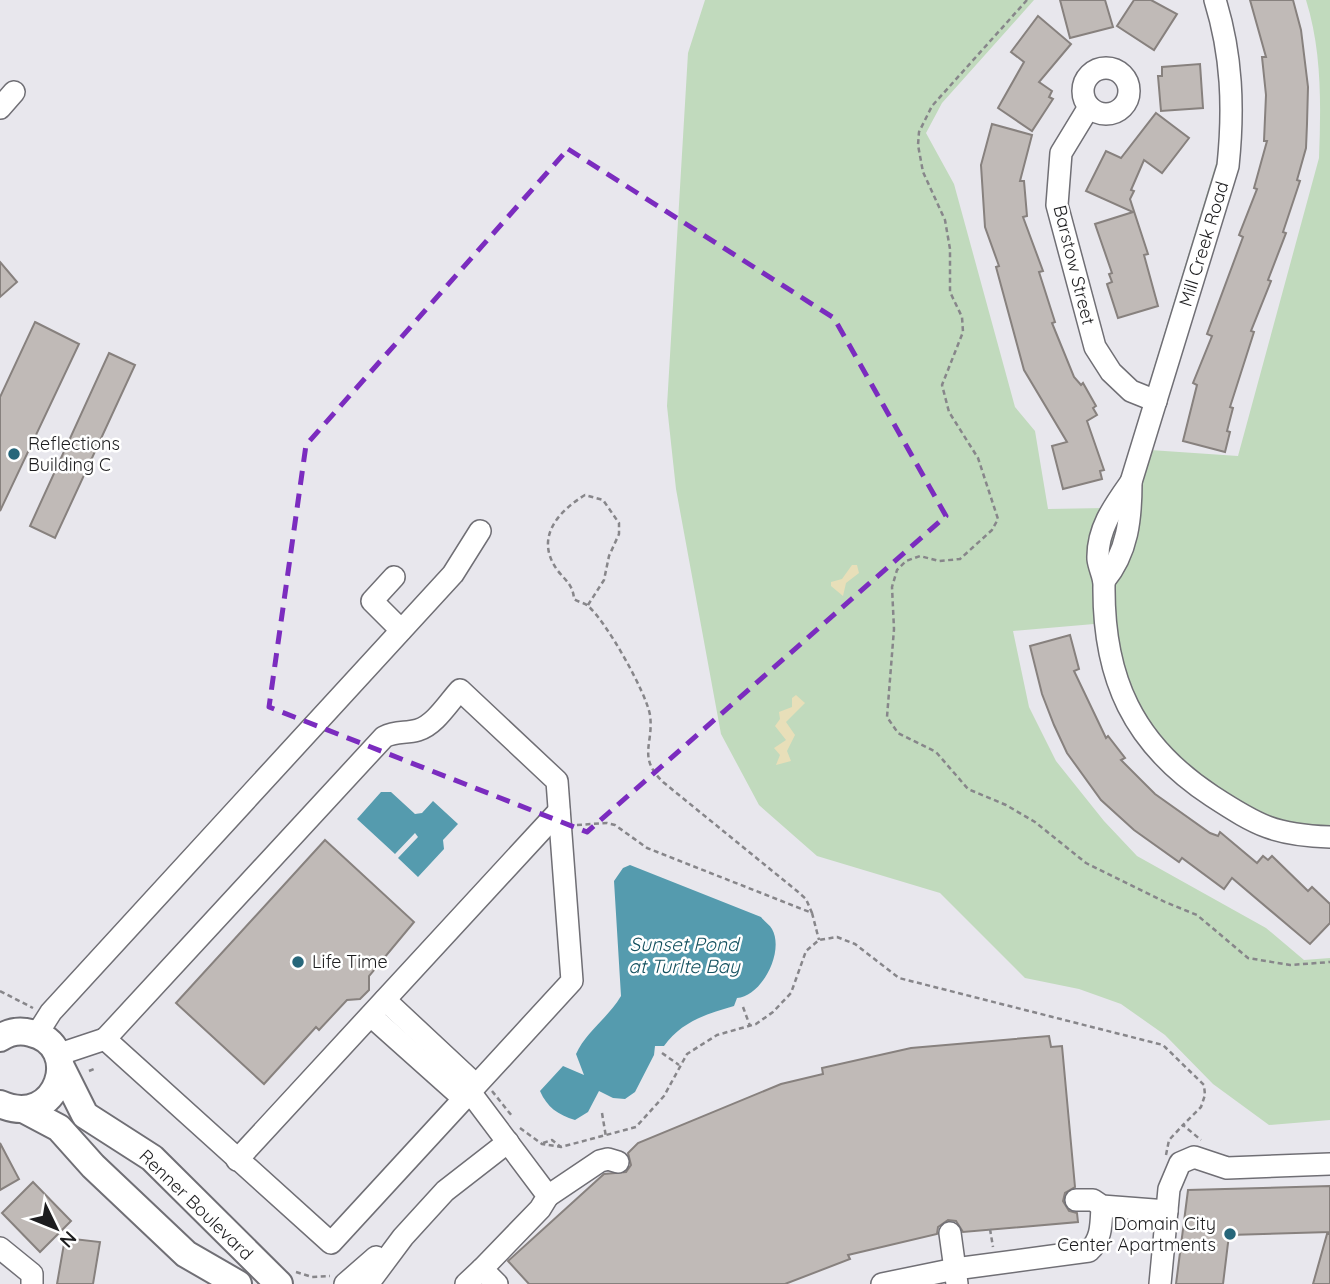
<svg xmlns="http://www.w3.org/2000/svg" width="1330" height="1284" font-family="Quicksand,sans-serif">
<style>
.green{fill:#c1dabd}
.sand{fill:#e8dfb9}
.water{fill:#559bae}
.building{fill:#c0bab7;stroke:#87817e;stroke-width:2}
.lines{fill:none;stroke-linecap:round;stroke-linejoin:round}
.minor-casing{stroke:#706f75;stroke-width:24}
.major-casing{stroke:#706f75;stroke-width:30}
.path{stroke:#87868a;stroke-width:2.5;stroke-dasharray:5 3.5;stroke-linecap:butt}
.minor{stroke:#fff;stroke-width:21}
.major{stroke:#fff;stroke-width:26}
.marked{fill:none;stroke:#7b2cbf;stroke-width:5;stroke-dasharray:14 9;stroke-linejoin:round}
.poi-dot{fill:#26667a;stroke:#fff;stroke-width:2.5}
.labels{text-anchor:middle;stroke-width:5;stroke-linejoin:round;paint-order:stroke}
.street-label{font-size:18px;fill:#1d1d1f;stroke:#fff}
.poi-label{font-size:18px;fill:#1d1d1f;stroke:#fff;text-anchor:start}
.water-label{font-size:19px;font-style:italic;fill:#14515f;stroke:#fff}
</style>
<rect width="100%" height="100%" fill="#e8e7ed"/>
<path class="green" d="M705,0H1034L942,103L926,133L954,184L1015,407L1035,431L1048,509L1105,508L1121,476L1217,160L1230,14L1234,27L1242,114L1235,155L1150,450L1238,456L1319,158C1321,105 1322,51 1306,0H1330V844L1278,839L1140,743L1116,706L1101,664L1094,624L1013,631L1029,707L1056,761L1104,821L1137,856L1266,928L1304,960L1330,958V1120L1269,1125L1213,1084L1165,1035L1121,1004L1079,989L1025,978L940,893L817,856L759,805L721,734L676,489L667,406L688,53Z"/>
<g class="sand">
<polygon points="852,565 857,565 859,573 846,583 843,596 831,586 831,582 842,579"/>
<polygon points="796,695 805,703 786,722 795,735 787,751 791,761 776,765 780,755 774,748 786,740 775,726 780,719 779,712 792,707 792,698"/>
</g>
<g class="water">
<polygon points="381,792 391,792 415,814 422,813 433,801 458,824 443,840 444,849 418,877 398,858 418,837 415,833 395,854 357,819"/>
<path d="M630,865L761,917C764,921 770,925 772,929C785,952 761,997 737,998L734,1006C706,1014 681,1022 664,1046H655L654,1055L635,1092L625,1099L613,1098L599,1091L588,1112L575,1120C558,1115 547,1107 540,1091L563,1066L584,1075L576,1054C586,1032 608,1018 621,996L614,881L623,868Z"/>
</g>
<g class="building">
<polygon points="1060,0 1105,0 1113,27 1070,38"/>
<polygon points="1134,0 1151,0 1177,14 1154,50 1117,26"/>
<polygon points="1250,0 1293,0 1301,30 1308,87 1307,124 1306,148 1297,180 1300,181 1283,232 1286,233 1268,280 1271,281 1251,331 1254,332 1230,407 1233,408 1227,431 1230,432 1225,452 1183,441 1197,385 1193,383 1212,336 1207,334 1243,237 1239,235 1257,189 1254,188 1267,141 1264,141 1266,95 1262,57 1266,57"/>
<polygon points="1038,16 1071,44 1039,82 1052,91 1049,97 1053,99 1032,131 998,108 1024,62 1011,52"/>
<polygon points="1200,64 1203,108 1161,111 1158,76 1162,76 1162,67"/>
<polygon points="1156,113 1189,138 1162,173 1144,160 1131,190 1134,191 1130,199 1148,254 1144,255 1158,306 1118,318 1107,284 1112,282 1109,274 1112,273 1095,224 1133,212 1086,191 1106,151 1121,158"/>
<polygon points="992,124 1032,135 1020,181 1024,181 1027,216 1023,217 1043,271 1039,272 1055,322 1052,323 1074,377 1081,385 1083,383 1096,406 1093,408 1097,415 1087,421 1104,470 1100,471 1102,479 1063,489 1052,446 1067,442 1024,370 996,267 999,266 985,227 981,165"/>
<polygon points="0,262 17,282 0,297"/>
<polygon points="35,322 79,344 0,511 0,397"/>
<polygon points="109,353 135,365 55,538 30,526"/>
<polygon points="1070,635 1079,669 1074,671 1106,738 1108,736 1125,758 1121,760 1155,794 1210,833 1218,836 1220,832 1257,863 1263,856 1268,860 1272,856 1308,891 1312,887 1330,904 1330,923 1310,944 1232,878 1224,889 1182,858 1179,862 1134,830 1101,800 1067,753 1054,725 1042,694 1030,646"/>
<polygon points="325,840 414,922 369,976 369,990 360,999 347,1000 319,1030 316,1027 264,1084 176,1003"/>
<polygon points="1049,1036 1051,1047 1062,1046 1075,1187 1065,1193 1063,1201 1069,1211 1077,1213 1078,1222 963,1232 956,1221 948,1220 938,1227 937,1234 848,1255 850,1259 785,1284 529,1284 508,1261 604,1174 626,1172 631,1165 628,1153 638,1143 781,1084 823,1074 822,1068 911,1048"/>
<polygon points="0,1143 19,1179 0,1190"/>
<polygon points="33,1182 71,1221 40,1252 2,1213"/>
<polygon points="1330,1186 1330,1232 1229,1235 1223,1284 1176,1284 1188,1190"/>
<polygon points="1327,1234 1330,1234 1330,1284 1313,1284"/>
<polygon points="65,1238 100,1242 93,1284 57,1284"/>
</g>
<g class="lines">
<g class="minor-casing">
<g id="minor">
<circle cx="1106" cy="91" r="23"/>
<polyline points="1089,107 1061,153 1057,205 1095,347 1111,372 1131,391 1156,401"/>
<polyline points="0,108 14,92"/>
<path d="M1131,482C1114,506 1097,529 1098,559C1099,568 1104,576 1104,585C1103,678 1133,744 1212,796C1258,826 1275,835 1330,837"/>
<polyline points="394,577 372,601 401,630"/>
<path d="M1104,581C1128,552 1131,518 1131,482L1228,166C1234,108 1232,55 1215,0"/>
<polyline points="385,1000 476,1085"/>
<polyline points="371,1016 464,1099"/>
<polyline points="37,1034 51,1012 453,574 480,531"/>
<polyline points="57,1055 105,1039"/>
<path d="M470,1092L331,1243L105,1039L384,737C397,730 405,734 418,730C435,725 448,703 460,690L557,781L572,981L470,1092L548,1196L540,1209L482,1269L497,1284"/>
<polyline points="237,1160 559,811"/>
<polyline points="548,1196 600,1161 608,1159 618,1162"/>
<polyline points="1076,1200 1093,1200 1102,1206 1167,1211"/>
<polyline points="950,1233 957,1284"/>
<polyline points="0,1248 32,1274 32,1284"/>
<polyline points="345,1284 376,1257"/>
<polyline points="368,1284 403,1237 445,1191 508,1142"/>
<polyline points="466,1284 482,1269"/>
<path d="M882,1284L955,1269L1089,1251C1102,1239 1101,1224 1102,1206"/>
<polyline points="1160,1284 1169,1189 1180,1163 1194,1157 1227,1168 1330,1164"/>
</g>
</g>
<g class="major-casing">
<g id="major">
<path d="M0,1038C9,1032 20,1030 31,1033C84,1045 59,1130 0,1104"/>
<polyline points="60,1065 85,1115 152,1158 279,1284"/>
<polyline points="25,1110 59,1128 93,1166 186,1254 238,1284"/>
</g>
</g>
<g class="path">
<polyline points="1027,0 932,106 919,132 918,145 923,172 945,220 950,249 950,292 962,317 963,332 942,385 949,412 978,458 998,519 992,530 960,559 939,561 920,556 906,561 897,570 892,587 894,629 887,717 898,733 936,752 968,789 1006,805 1035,822 1086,863 1165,902 1197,915 1248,958 1290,965 1330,962"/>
<path d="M588,605L604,580L609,556L619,534V523L603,500L585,495C557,512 534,539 558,571C566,581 573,585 574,599C578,602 585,603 588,606C606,621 646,692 650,715C654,744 637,757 663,782L797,891L806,899L812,913"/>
<polyline points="577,825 607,823 615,825 647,848 812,913 819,940"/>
<polyline points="0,991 33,1008"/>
<polyline points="743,1007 750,1026"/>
<polyline points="662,1053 679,1065"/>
<polyline points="89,1071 96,1068"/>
<polyline points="492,1091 512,1116"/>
<polyline points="602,1113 606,1137"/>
<polyline points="520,1128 542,1144 561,1147 636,1127 664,1096 687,1054 717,1035 756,1024 773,1012 791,993 806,951 819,940 837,937 855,944 899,978 1163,1045 1204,1085 1205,1095 1201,1107 1183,1125 1201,1140"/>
<polyline points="543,1143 552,1140 561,1147"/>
<polyline points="1166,1155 1169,1140 1183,1125"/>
<polyline points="990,1229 993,1247"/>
<polyline points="296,1272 312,1277 330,1276"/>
</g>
<use href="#minor" class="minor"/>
<use href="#major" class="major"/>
</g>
<path class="marked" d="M568,149L834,318L946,516L587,832L269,707L306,445Z"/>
<g class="poi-dot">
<circle cx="14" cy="454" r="7"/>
<circle cx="298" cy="962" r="7"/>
<circle cx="1230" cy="1234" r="7"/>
</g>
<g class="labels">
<g class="street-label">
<text transform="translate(1204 244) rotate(-73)" y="6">Mill Creek Road</text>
<text transform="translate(1074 265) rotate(76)" y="6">Barstow Street</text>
<text transform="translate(196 1205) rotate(44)" y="6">Renner Boulevard</text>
</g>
<g class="poi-label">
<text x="28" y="450">Reflections<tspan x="28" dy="21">Building C</tspan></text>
<text x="312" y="968">Life Time</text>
<text x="1216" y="1230" text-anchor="end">Domain City<tspan x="1216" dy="21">Center Apartments</tspan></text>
</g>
<g class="water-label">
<text x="684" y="951">Sunset Pond<tspan x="684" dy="22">at Turlte Bay</tspan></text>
</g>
</g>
<g transform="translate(56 1228) rotate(133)" stroke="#ffffff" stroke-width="5" paint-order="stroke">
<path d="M0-5L12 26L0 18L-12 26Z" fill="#1d1d1f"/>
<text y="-10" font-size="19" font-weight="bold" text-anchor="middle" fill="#1d1d1f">N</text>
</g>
</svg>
